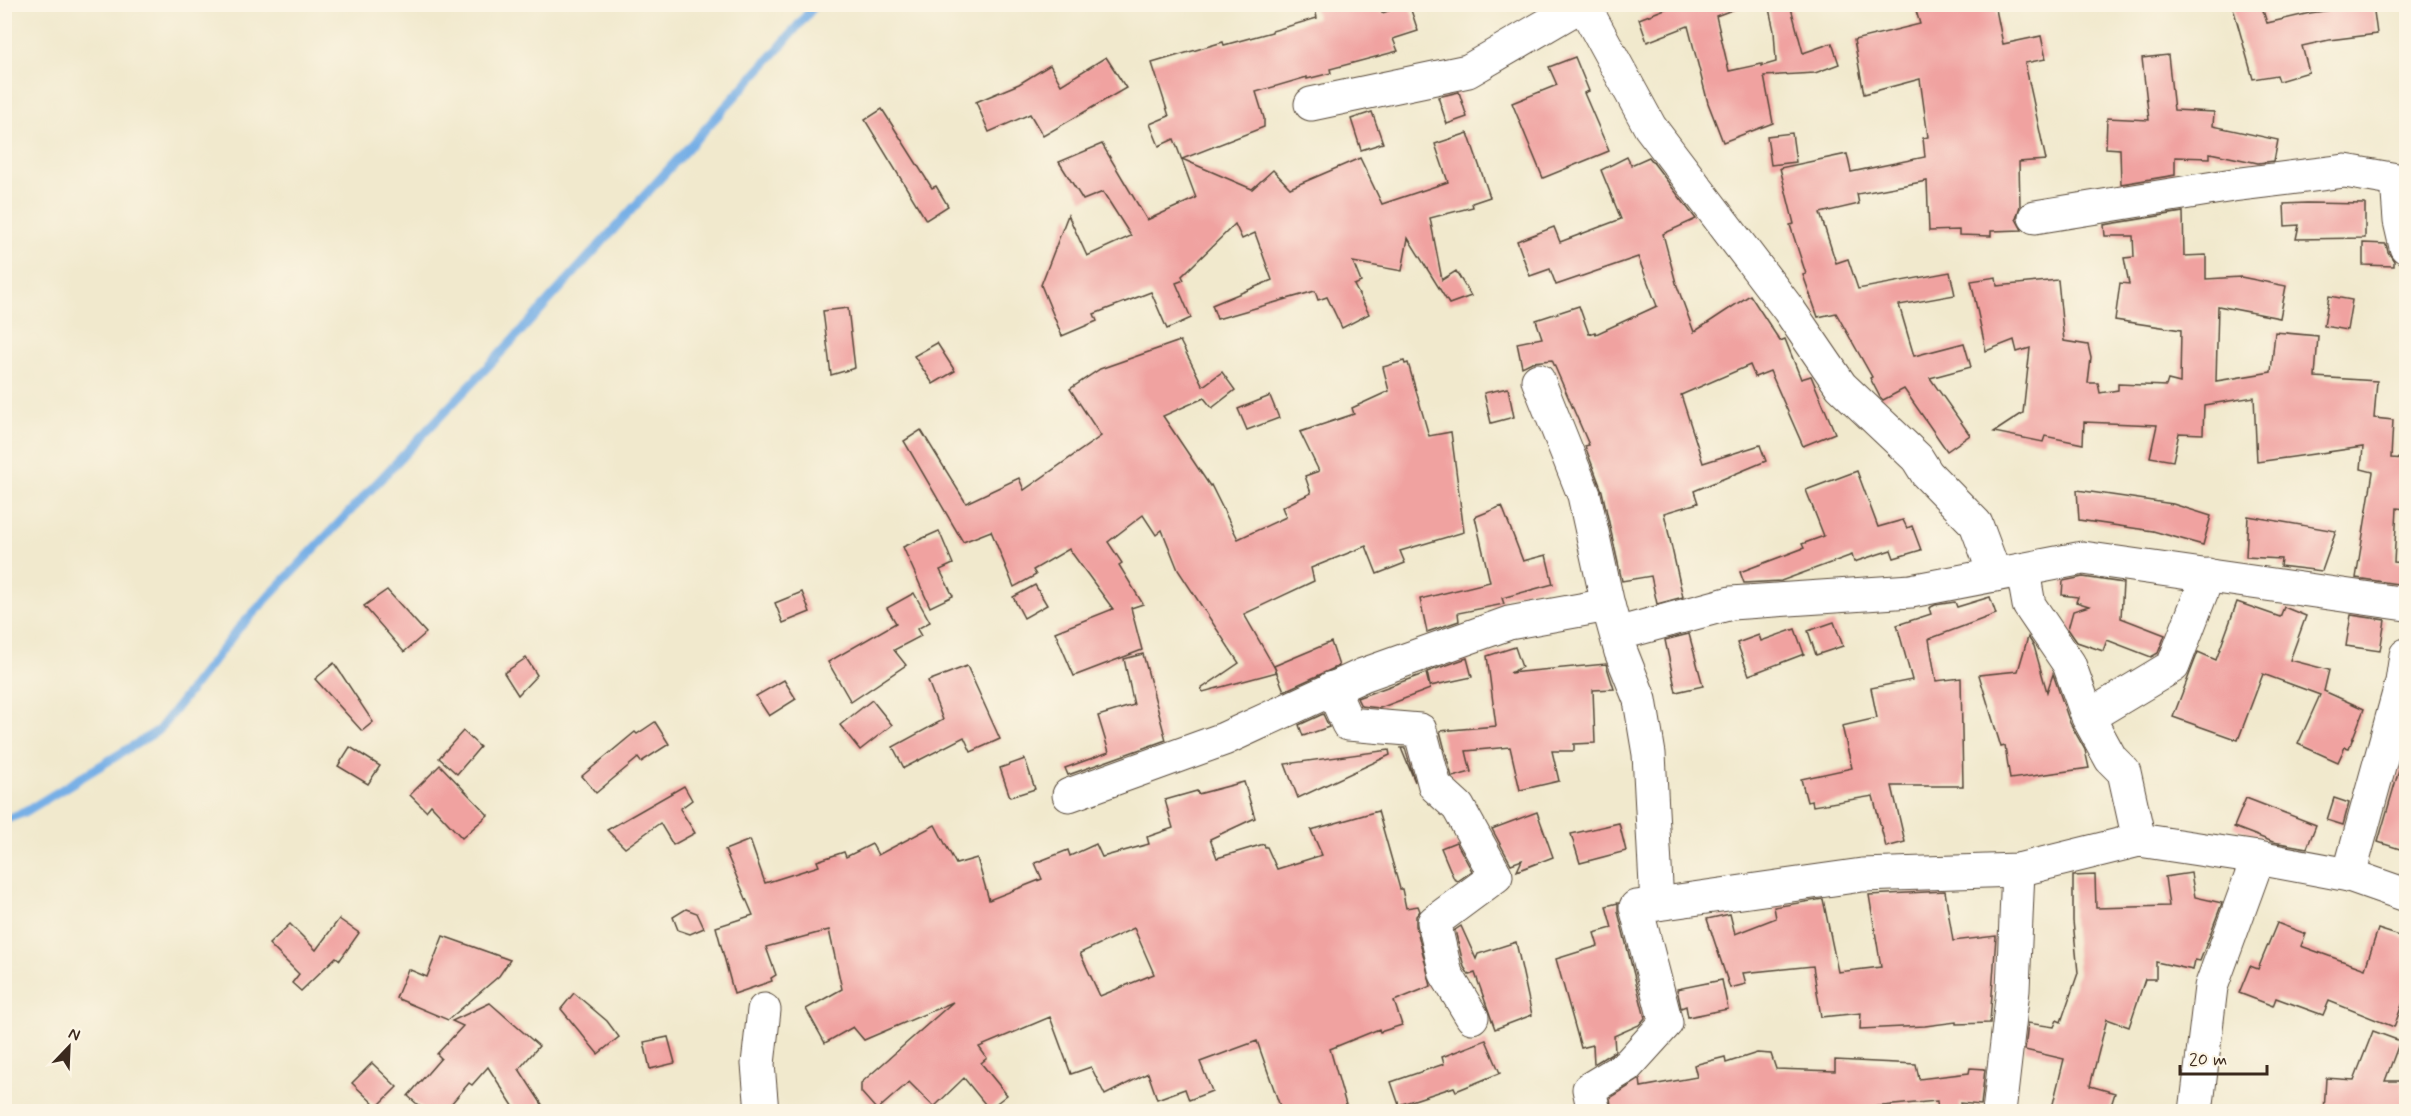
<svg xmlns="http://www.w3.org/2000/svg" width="2411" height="1116" font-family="Mynerve,sans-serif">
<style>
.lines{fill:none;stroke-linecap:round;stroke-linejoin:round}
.stream{stroke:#76afe6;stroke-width:9}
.building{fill:#f0a2a0;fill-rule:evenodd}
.minor-casing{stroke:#564738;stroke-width:35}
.minor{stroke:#fff;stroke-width:33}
</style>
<rect width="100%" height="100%" fill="#fcf5e5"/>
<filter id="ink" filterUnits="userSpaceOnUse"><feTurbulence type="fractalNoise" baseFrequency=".0167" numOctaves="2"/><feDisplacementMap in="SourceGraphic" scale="12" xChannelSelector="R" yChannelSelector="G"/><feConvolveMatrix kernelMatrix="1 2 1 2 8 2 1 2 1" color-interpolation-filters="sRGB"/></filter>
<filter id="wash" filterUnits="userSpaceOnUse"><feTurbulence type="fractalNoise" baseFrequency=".008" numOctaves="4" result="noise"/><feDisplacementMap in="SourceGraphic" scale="24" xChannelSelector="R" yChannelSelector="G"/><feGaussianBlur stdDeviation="1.35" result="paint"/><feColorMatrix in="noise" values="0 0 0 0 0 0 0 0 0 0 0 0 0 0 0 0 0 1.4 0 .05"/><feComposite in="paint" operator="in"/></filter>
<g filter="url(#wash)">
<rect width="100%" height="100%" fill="#f1e9cd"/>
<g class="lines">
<polyline class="stream" points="4,820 25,812 159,730 238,629 512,341 779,48 816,4"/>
</g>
<g id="blocks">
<g class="building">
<polygon points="1314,4 1380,4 1382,13 1409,4 1418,31 1393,39 1398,51 1330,69 1331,73 1307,79 1307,77 1256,92 1264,118 1264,127 1182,159 1252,189 1273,170 1290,188 1360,158 1382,204 1448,182 1435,144 1468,133 1490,197 1472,203 1473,207 1430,218 1442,280 1456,271 1471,296 1449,304 1408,238 1402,271 1353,262 1361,282 1354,285 1369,314 1342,328 1327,297 1318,300 1315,291 1217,319 1212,305 1272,280 1255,233 1242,239 1235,224 1182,276 1184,280 1176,283 1191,318 1167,329 1151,292 1094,314 1097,321 1062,336 1041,285 1068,215 1087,256 1131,236 1103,192 1083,200 1059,162 1102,144 1147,220 1196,198 1174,139 1159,146 1150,124 1169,116 1152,63 1223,42 1224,45 1272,32 1272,31 1317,18"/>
<polygon points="1678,4 1739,4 1740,7 1716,16 1729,71 1762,64 1762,66 1776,62 1774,31 1768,4 1790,4 1803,53 1832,43 1839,64 1815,73 1764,76 1773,123 1723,142 1708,103 1688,26 1647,42 1639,19"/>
<polygon points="1914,4 1995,4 2003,44 2041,36 2046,59 2025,63 2046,160 2019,162 2020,206 2016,219 2022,230 1991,231 1991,236 1959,235 1959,230 1929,231 1927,181 1857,194 1859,204 1820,213 1836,263 1848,259 1858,289 1950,272 1955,295 1899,305 1914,356 1964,343 1971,367 1930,378 1970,435 1947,451 1904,389 1883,400 1880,397 1870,378 1872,377 1836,313 1818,317 1803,275 1806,274 1790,225 1794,224 1780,168 1847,154 1851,172 1925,157 1923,138 1928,137 1920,79 1864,94 1854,40 1920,24"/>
<polygon points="2232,4 2261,4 2267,23 2310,13 2373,4 2377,34 2329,40 2302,46 2309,72 2279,81 2277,75 2253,79"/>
<polygon points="2168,55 2174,110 2214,112 2213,126 2278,140 2274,161 2258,163 2210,153 2210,158 2175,157 2175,175 2121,184 2120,149 2106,148 2107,118 2149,120 2142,58"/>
<polygon points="1106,57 1126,88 1043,136 1030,114 989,132 976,102 1019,84 1050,65 1061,85"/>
<polygon points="1575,57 1589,91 1584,93 1609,151 1543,178 1512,103 1557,85 1549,67"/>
<polygon points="1459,92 1467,117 1447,124 1438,97"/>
<polygon points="882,109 932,188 936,186 948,206 926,220 865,120"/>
<polygon points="1372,112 1383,143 1361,150 1351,119"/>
<polygon points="1792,133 1796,162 1771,165 1767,136"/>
<polygon points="1627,157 1631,165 1649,157 1696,219 1663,234 1676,283 1694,332 1750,295 1780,341 1785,339 1801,379 1811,376 1835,433 1803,446 1770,371 1755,377 1750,365 1681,395 1703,463 1760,445 1766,461 1694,491 1698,503 1664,513 1683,597 1657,604 1651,576 1622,581 1602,491 1585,446 1589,445 1552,360 1532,362 1522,367 1517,343 1542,338 1536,320 1579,306 1589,334 1595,332 1596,334 1657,306 1638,257 1556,285 1550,269 1530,276 1517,241 1554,227 1560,242 1621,219 1601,170"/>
<polygon points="2307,203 2365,204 2365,238 2296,239 2299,225 2285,226 2284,204"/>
<polygon points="2183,212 2184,256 2206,255 2206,279 2241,277 2286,286 2280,318 2218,306 2216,381 2271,372 2275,332 2318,336 2315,377 2377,381 2374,418 2393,420 2391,458 2406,459 2406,509 2397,508 2394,562 2406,563 2405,585 2356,578 2373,472 2361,469 2363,447 2257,462 2254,397 2204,405 2203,434 2179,433 2173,461 2150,457 2157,425 2084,422 2083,444 2045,436 2043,442 1994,432 2023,413 2030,348 2017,352 2014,340 1986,351 1971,281 1996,277 1997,286 2058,280 2064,341 2088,345 2091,358 2088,383 2098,383 2100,393 2118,390 2118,384 2166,386 2168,380 2180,383 2181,330 2115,320 2120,283 2129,284 2124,258 2134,257 2133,236 2105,236 2104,225"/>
<polygon points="2363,243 2386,244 2388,252 2394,261 2394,266 2363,265"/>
<polygon points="2329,296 2352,300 2347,330 2324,326"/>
<polygon points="848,308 855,368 831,375 823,311"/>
<polygon points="1180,341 1203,386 1222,372 1235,390 1212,408 1204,398 1163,416 1210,486 1211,485 1238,539 1286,517 1282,507 1311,493 1305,476 1319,471 1300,432 1354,414 1352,408 1389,391 1383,367 1404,361 1405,364 1408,363 1429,436 1451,432 1464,532 1400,551 1405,563 1377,574 1366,546 1311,568 1314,581 1244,614 1277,672 1203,692 1201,689 1239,663 1178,570 1162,530 1156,535 1143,515 1108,542 1122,563 1119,565 1143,604 1131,608 1142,650 1074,676 1055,632 1113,609 1069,549 1033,570 1036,575 1014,587 991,531 963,542 904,441 921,430 966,503 1019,478 1024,490 1101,436 1070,389 1100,369"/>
<polygon points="937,343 955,371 933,384 914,356"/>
<polygon points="1508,388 1514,417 1491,423 1484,393"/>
<polygon points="1270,396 1279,418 1247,430 1238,409"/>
<polygon points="1857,471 1878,527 1903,520 1907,528 1912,526 1921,550 1894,558 1891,550 1854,562 1852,555 1781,581 1744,583 1740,572 1804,548 1802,544 1824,536 1806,490"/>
<polygon points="2077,490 2173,504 2211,516 2203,545 2153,531 2079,520"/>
<polygon points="1502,506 1523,561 1546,555 1553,584 1502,598 1504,604 1458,613 1459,621 1427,632 1420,599 1490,582 1475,517"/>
<polygon points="2248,516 2336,531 2322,571 2280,566 2281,559 2246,557"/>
<polygon points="939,531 953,564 940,570 953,596 930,607 903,547"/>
<polygon points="2083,577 2123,583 2121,618 2165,635 2158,653 2151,657 2107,640 2103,651 2077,642 2068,629 2073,611 2089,606 2076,602 2078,597 2062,595 2063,581"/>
<polygon points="1035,585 1047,605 1024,618 1013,597"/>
<polygon points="387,590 426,633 404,652 364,606"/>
<polygon points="802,592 810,612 783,623 775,603"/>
<polygon points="914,593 930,622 917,629 921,636 894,650 906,665 851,702 828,662 896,623 887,608"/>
<polygon points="1990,597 1996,614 1929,639 1936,681 1961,678 1963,786 1892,786 1905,842 1886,847 1873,796 1813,806 1812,801 1807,802 1801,779 1852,768 1842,726 1877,718 1871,688 1912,680 1897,625 1931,614 1929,608 1935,605 1955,602 1957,607"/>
<polygon points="2237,602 2280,617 2284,607 2306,616 2290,660 2329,670 2324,691 2364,709 2349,748 2345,747 2338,762 2298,744 2320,695 2263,674 2238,740 2173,717 2198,652 2216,660"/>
<polygon points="2351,615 2385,620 2380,651 2346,646"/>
<polygon points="1834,622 1843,646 1816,655 1808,631"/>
<polygon points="1795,629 1804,654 1749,675 1737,643 1759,635 1761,641"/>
<polygon points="1689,634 1703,686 1676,692 1665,640"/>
<polygon points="2028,637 2034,646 2047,692 2053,674 2070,723 2085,750 2089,768 2010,779 2005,746 2001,747 1979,675 2018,671"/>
<polygon points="1331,642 1339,666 1284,691 1274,666"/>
<polygon points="1515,647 1522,667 1510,673 1606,664 1614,689 1593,690 1595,743 1574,744 1574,751 1552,751 1559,781 1520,790 1510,747 1466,751 1471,772 1452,777 1440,731 1496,726 1487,656"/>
<polygon points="1143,654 1166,740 1068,775 1065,768 1109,752 1098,716 1134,705 1124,659"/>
<polygon points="526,658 537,675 518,695 504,673"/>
<polygon points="1467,658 1472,677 1430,686 1427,672"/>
<polygon points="334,663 373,722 362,731 315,679"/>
<polygon points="967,666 1000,739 971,752 964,737 904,768 893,747 943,720 928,681"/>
<polygon points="1426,673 1430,689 1380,708 1361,706 1357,698"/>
<polygon points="784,680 796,699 769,716 756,696"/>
<polygon points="872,700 892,725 860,750 840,725"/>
<polygon points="1323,714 1329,727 1303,736 1299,725"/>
<polygon points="655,722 669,744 641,762 638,758 596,793 582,776 635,732 637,734"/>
<polygon points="463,731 480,747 457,774 439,758"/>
<polygon points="350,747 380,766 368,784 338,766"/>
<polygon points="1401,748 1405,748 1415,782"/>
<polygon points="1389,750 1390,755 1298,798 1285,764"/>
<polygon points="1025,759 1035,789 1010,797 1000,768"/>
<polygon points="440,765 488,815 462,838 431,805 426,811 410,795"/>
<polygon points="2400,766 2406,766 2406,851 2378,842"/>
<path d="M1244,782L1255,818L1210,839L1217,858L1264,844L1265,847H1267L1277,869L1322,855L1311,830L1378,811L1400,889H1402L1406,908L1418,906L1420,911L1416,916V926L1431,986L1394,1001L1402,1025L1380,1032L1379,1029L1330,1049L1348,1112H1282L1257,1041L1200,1062L1212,1091L1189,1100L1185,1089L1157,1099L1148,1073L1105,1095L1091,1067L1071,1074L1050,1017L979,1047L987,1058L981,1063L1007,1095L989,1109L964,1078L934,1107L909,1082L877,1110L861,1092V1083L953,1002L864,1040L853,1027L825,1043L806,1009L842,989L829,930L766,947L776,975L771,978L772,981L734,994L716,927L753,915L725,850L750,840L765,883L819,866L817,861L844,852L846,857L872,844L878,855L935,825L956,864L977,858L989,900L1042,879L1035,863L1068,850L1070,856L1096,844L1102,857L1149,844L1147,837L1173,828L1165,800L1197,791L1198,794ZM1134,928L1154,974L1100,996L1080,953Z"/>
<polygon points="684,786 692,800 680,809 695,833 673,845 660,823 625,848 607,830"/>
<polygon points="2246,798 2316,825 2307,848 2273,842 2234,827"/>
<polygon points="2334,798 2349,803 2343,825 2327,820"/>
<polygon points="1537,812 1553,857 1517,871 1522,860 1511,864 1492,829"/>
<polygon points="1619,823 1626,851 1580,863 1571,834"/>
<polygon points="1456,842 1472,871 1458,881 1454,879 1441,848"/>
<polygon points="2191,873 2195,897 2222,903 2200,961 2195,960 2193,970 2156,962 2156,979 2145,979 2129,1027 2107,1019 2090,1086 2115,1093 2109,1112 2051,1112 2064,1059 2025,1050 2028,1023 2054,1027 2057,1020 2061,1022 2078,973 2073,921 2073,876 2095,875 2096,908 2169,906 2165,877"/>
<polygon points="1945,891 1953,941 1996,936 1990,1023 1956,1024 1956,1022 1925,1026 1860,1029 1861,1013 1821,1017 1813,966 1743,973 1746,984 1730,988 1707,919 1730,914 1735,934 1776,918 1774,907 1823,899 1838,972 1881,967 1869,895"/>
<polygon points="1618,903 1618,912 1645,1018 1639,1025 1614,1036 1615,1051 1594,1064 1593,1045 1581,1048 1556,959 1598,946 1594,933 1612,928 1606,906"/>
<polygon points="686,909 697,913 704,928 690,934 678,930 673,917"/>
<polygon points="339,919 359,933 340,960 336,957 301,991 292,983 299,974 269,944 290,924 316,950"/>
<polygon points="2277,923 2306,934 2301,946 2365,969 2378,929 2406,938 2406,994 2394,1027 2329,1001 2323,1015 2276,998 2273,1006 2239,993 2250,966 2258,969"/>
<polygon points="1461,926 1476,959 1478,954 1516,942 1532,1015 1495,1029 1475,973 1469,975 1464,967 1455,930"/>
<polygon points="443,936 510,960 499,976 448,1020 396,998 408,969 427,977"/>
<polygon points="1722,980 1728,1009 1688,1017 1686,1006 1681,1008 1677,989"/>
<polygon points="574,993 607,1021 619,1037 598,1054 561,1009"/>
<polygon points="490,1003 539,1046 519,1069 547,1112 517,1112 488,1067 472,1085 469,1083 444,1112 426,1112 408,1096 441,1058 437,1054 463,1026 452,1021"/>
<polygon points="2373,1031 2400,1041 2385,1081 2403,1081 2402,1112 2324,1112 2326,1078 2354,1080"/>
<polygon points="668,1037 675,1063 650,1069 644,1042"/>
<polygon points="1486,1040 1500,1073 1456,1091 1454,1087 1399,1105 1391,1082 1444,1064 1442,1057"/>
<polygon points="1757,1053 1771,1054 1776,1069 1835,1071 1835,1060 1916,1064 1919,1079 1969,1073 1970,1068 1985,1069 1981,1105 1960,1103 1961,1112 1938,1112 1937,1101 1872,1107 1872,1112 1612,1112 1610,1098 1640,1079 1641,1087 1697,1077 1694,1065 1725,1057 1726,1063"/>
<polygon points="372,1063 397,1087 377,1107 352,1083"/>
</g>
</g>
</g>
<g filter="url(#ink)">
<use href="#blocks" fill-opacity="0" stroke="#564738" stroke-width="1.5"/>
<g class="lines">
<g class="minor-casing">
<g id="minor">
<polyline points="1583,4 1650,127 1789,310 1841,386 1917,458 1927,474 1976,524 1995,575"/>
<polyline points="1311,104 1468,71 1583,4"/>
<polyline points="2035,217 2233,185 2345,171 2397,180 2400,221 2406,247"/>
<polyline points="1538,380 1584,495 1608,605 1621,652 1640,700 1649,754 1657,904"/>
<polyline points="2023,571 2029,605 2069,664 2088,717 2111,759 2124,772 2139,840"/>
<polyline points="1617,634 1731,603 1911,591 2083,558 2406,604"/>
<polyline points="1332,688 1348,724 1420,730 1435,786 1458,807 1496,876 1434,922 1446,974 1472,1017"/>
<polyline points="2088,717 2173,666 2208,575"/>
<polyline points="1069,795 1224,739 1363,675 1509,623 1608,605"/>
<polyline points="2349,875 2402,682 2406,655"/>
<polyline points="762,1112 758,1064 764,1010"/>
<polyline points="1594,1112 1589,1089 1627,1066 1666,1023 1636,907 1862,875 2018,870 2139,840 2258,858 2349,875 2406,895"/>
<polyline points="1999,1112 2013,990 2018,870"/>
<polyline points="2196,1112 2211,987 2258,858"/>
</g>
</g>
<use href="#minor" class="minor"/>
</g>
</g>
<rect width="2411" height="1116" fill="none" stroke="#fcf5e5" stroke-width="24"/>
<g transform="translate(69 1047) rotate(23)" stroke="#fcf5e5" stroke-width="4.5" paint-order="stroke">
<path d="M0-4.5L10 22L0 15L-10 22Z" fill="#3b2a1e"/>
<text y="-9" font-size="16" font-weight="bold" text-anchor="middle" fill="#3b2a1e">N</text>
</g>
<path d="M2180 1065v9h87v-9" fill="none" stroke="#3b2a1e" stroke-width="3"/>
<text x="2189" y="1065" font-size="18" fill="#3b2a1e" stroke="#fcf5e5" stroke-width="4.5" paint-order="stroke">20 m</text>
</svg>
